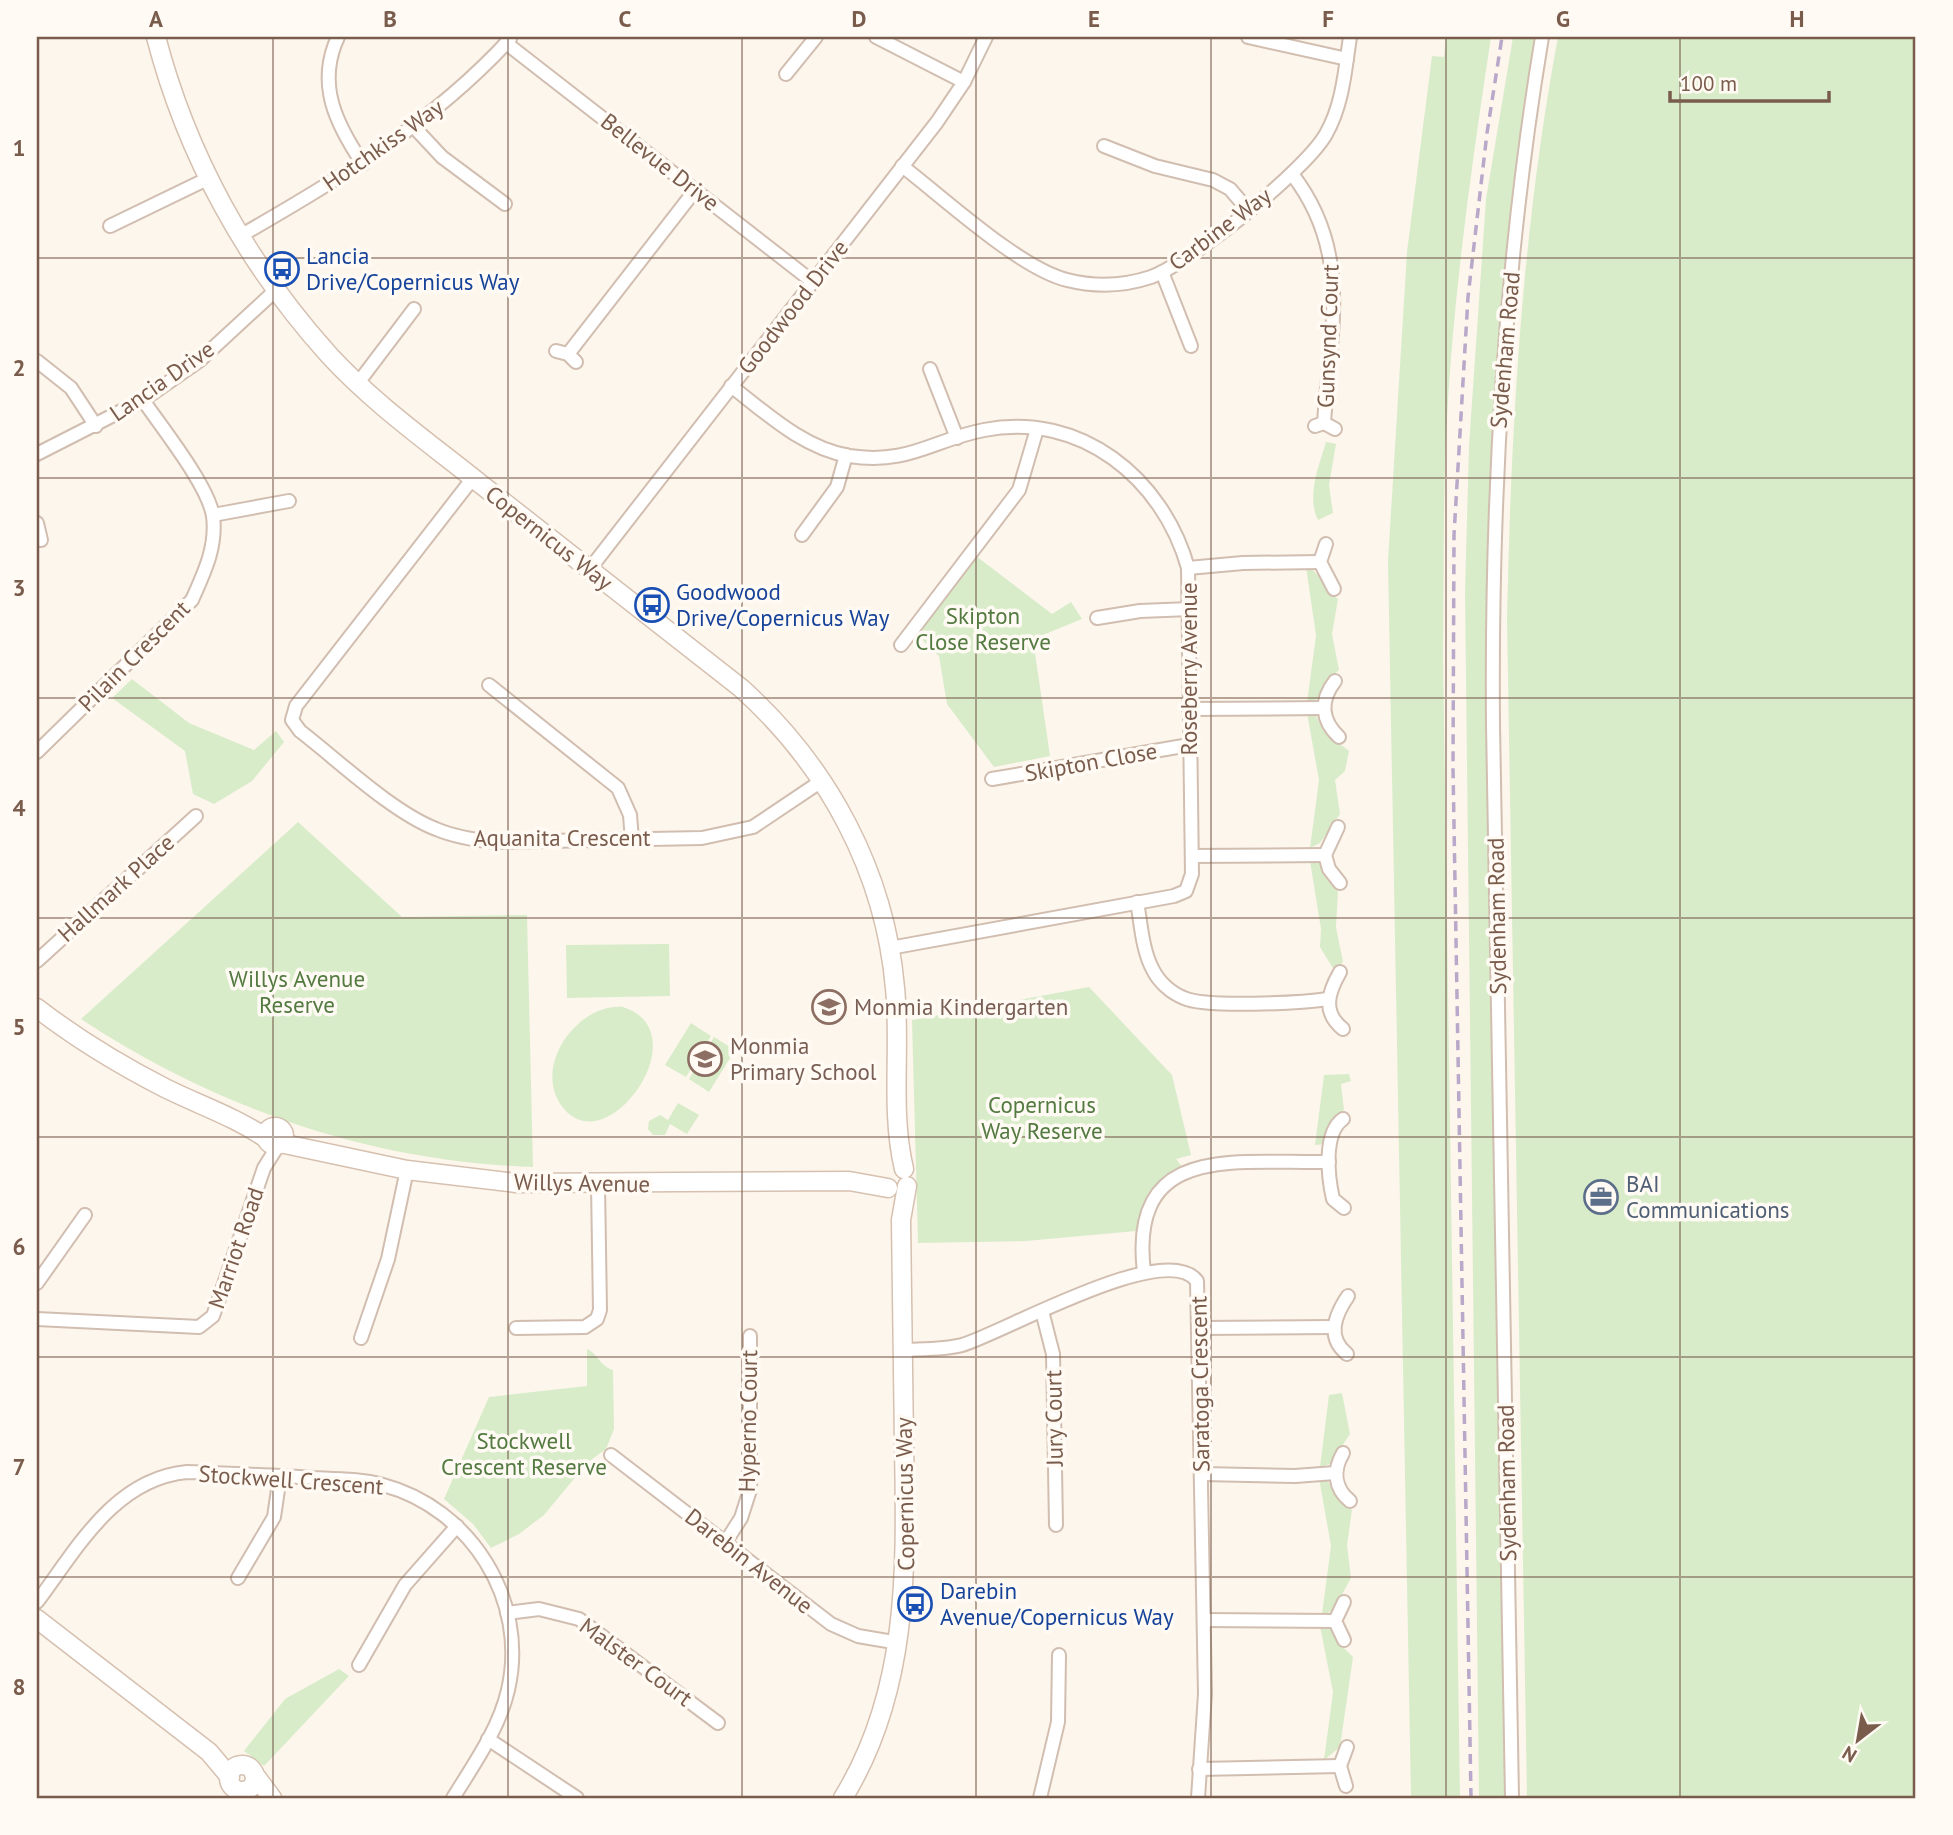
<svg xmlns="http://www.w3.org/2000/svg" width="1953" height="1835" font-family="'PT Sans',sans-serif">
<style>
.green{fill:#d8ecc9}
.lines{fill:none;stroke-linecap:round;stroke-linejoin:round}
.street-casing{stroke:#d1beb0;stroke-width:16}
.secondary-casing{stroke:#d6c0b0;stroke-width:21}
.street{stroke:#fff;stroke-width:12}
.secondary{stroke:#fff;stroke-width:18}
.rail{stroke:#b9a8c9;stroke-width:3.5;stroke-dasharray:10 7;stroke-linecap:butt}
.grid{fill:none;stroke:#7a5c4d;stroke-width:2;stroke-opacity:0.55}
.labels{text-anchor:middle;stroke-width:7;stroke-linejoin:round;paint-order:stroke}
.street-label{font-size:23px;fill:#7a5c4d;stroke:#fffaf3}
.transit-label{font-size:23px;fill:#164399;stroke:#fffaf3;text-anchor:start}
.park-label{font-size:23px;fill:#537a41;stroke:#fffaf3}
.education-label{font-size:23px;fill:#785e54;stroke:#fffaf3;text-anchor:start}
.service-label{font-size:23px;fill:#4e5e75;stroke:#fffaf3;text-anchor:start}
.neatline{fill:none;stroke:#7a5c4d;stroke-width:2.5}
.grid-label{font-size:23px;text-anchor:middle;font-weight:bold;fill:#7a5c4d}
</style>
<rect width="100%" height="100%" fill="#fdf6ec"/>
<g class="green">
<path d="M1446,37H1491C1471,169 1452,303 1446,437C1443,509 1444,582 1443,654L1460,1798H1411L1388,561L1407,252L1432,56L1444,57Z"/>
<polygon points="1513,37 1537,37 1490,540 1505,1798 1479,1798 1465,592 1469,446 1486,199"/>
<path d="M1558,37H1916V1798H1527L1507,619C1511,425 1522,229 1558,37Z"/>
<path d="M1326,442L1336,444L1329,485L1333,513L1318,520C1306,496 1319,466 1326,442Z"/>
<polygon points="976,556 1052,614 1071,602 1082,619 1033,639 1050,756 994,767 947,704 939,656 916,634"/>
<path d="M1306,567C1318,569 1326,590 1338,599L1332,634L1339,670L1326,682L1317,699L1307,703L1316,635Z"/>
<polygon points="132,679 189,723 254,750 276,731 284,742 252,781 214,804 193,794 185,751 112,698"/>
<polygon points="1307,713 1316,716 1324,732 1349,751 1345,771 1335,780 1340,814 1320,843 1310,848 1319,780"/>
<path d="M298,822L402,917L527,915L533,1167C371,1162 216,1108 81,1019Z"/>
<polygon points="1312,860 1319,863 1338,892 1336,927 1343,962 1334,970 1320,947 1321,929 1310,861"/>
<polygon points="669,944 670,996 567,998 566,945"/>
<path d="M1089,987L1172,1075L1191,1155L1176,1159L1183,1168C1155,1183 1142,1201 1136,1231L1026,1241L918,1243L912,1020Z"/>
<path d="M623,1007C702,1032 604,1168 561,1105C533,1065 578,1003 623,1007Z"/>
<polygon points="691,1023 711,1036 686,1077 665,1065"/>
<polygon points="714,1037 735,1050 709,1092 689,1079"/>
<path d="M1349,1074L1351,1081L1341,1084L1344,1110C1330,1118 1323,1128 1326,1144L1315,1145L1324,1075Z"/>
<polygon points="678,1103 699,1115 687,1134 670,1124 665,1135 653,1135 648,1129 649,1121 660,1115 668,1120"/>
<path d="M587,1349C598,1354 600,1366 613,1370L614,1429L606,1449L587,1463L544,1515L519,1534L491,1548L473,1524L444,1499L489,1397L587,1386Z"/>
<polygon points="1342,1393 1350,1434 1330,1464 1320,1467 1329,1395"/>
<polygon points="1319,1478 1327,1480 1338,1497 1352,1510 1347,1545 1351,1578 1335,1607 1327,1614 1322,1614 1331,1546"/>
<polygon points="1320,1626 1329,1627 1339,1643 1353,1657 1340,1747 1324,1760 1333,1692"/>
<polygon points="339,1669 349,1676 264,1766 244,1751 285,1699"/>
</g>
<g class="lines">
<g class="street-casing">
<g id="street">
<path d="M338,37C316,84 336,124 363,164"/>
<polyline points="876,37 964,82"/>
<polyline points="1248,37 1347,59"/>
<polyline points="506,43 813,282"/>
<polyline points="786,74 816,37"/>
<polyline points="413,126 442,157 505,204"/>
<polyline points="1104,146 1155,166 1213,180 1230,189 1248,210"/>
<path d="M902,166C944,198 1019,268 1067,280C1095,287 1124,286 1151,277C1190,263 1306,170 1326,134C1343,104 1345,70 1350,37"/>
<path d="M1292,174C1353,253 1330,331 1324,423"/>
<polyline points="110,226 207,179"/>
<path d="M240,236C338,180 433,123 510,39"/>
<polyline points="1162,272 1191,346"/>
<polyline points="556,351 568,354 576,362"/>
<polyline points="568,354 696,189"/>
<polyline points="37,361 71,388 96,426"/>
<polyline points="930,369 957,438"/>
<polyline points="358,383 414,309"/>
<path d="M731,386C766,413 803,448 849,456C909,465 932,440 984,430C1080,411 1163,478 1188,568L1192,874L1186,891L1174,896L890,948"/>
<polyline points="1315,426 1324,423 1335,429"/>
<polyline points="37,454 143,400 199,361 276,290"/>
<path d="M473,478L296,706L292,720L300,731C339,761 392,812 436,829C455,837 474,840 495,842L702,838L753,827L823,780"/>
<polyline points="213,515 289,501"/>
<polyline points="37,523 41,540"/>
<polyline points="802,535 837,487 846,455"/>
<polyline points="1326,544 1320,562 1334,589"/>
<polyline points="1188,568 1243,563 1320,562"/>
<polyline points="589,570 937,122 964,82 986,37"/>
<polyline points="1097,618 1140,611 1190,609"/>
<polyline points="901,645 1019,490 1037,429"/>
<path d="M1335,681C1320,700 1321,720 1339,737"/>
<polyline points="489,685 618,788 630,815 632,840"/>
<polyline points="1189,709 1323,708"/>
<path d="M37,752L192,600C204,573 217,547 213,516C208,485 162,428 143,400"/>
<polyline points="992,779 1189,745"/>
<polyline points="1338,827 1325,855 1329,869 1340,883"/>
<polyline points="1192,856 1325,855"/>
<path d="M1137,902C1141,923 1142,950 1153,970C1159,982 1171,993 1184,998C1206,1008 1301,1003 1328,999"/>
<polyline points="37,961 196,816"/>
<path d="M1340,972C1328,993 1322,1012 1343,1029"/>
<path d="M1343,1119C1323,1133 1328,1177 1333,1199L1344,1208"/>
<path d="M1144,1272C1128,1141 1238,1164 1329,1162"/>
<polyline points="37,1283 85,1215"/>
<polyline points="1042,1311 1053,1354 1056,1525"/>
<polyline points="37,1319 199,1327 213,1316 264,1168 279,1144"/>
<polyline points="516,1328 585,1327 597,1319 600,1310 598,1185"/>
<polyline points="1199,1328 1334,1327"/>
<polyline points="361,1338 388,1259 407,1170"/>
<path d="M903,1350C922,1349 943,1350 962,1345C1003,1333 1166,1239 1197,1281L1205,1694L1198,1798"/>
<path d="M1347,1354C1326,1337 1335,1315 1348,1296"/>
<path d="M1343,1453C1333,1470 1334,1488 1350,1501"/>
<polyline points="611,1455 831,1624 858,1636 899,1643"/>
<polyline points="1202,1474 1295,1476 1335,1473"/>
<polyline points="725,1543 741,1518 750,1490 750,1336"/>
<polyline points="238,1578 274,1517 280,1476"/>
<path d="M37,1602C77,1549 114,1479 187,1472C229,1474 272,1475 314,1478C337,1479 361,1479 383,1485C470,1508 529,1600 508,1690C499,1729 474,1764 453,1798"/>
<polyline points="1344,1602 1335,1621 1344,1640"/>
<polyline points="507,1613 539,1609 579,1619 718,1723"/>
<polyline points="1204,1620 1335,1621"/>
<polyline points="359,1665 405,1585 457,1526"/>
<polyline points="488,1739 577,1798"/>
<polyline points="1199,1769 1340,1766"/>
<polyline points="1346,1786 1340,1766 1347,1747"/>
<polyline points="1040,1798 1058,1722 1059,1655"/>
<path d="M1512,1798L1493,725C1491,494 1504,265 1542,37"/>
</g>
</g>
<g class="secondary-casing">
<g id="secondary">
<path d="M156,37C187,156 247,264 329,355C373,403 428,442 478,482C566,551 654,619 741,688C828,766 885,872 895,988C901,1048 890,1110 904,1169"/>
<path d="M37,1008C77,1039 120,1065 165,1088C199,1105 236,1117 267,1139"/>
<circle cx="275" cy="1136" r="9"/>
<polyline points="280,1143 407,1170 516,1183 849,1181 888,1188"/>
<polyline points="37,1619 209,1752 230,1777"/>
<circle cx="242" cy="1778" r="13"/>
<polyline points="254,1774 272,1798"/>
<path d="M843,1798C910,1689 906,1567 904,1443C903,1369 902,1295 901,1220L907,1186"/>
</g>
</g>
<use href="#street" class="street"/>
<use href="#secondary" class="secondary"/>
<polyline class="rail" points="1471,1798 1453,768 1454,535 1468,297 1487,133 1502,37"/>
</g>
<path class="grid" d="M273,37V1798M508,37V1798M742,37V1798M976,37V1798M1211,37V1798M1446,37V1798M1680,37V1798M37,258H1916M37,478H1916M37,698H1916M37,918H1916M37,1137H1916M37,1357H1916M37,1577H1916"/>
<defs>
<g id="bus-ring" transform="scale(1.75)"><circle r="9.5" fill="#fffaf3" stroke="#1a4fb4" stroke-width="1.5"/><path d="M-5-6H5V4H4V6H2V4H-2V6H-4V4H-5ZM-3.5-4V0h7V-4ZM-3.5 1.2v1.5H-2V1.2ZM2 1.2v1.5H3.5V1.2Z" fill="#1a4fb4"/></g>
<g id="school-ring" transform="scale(1.75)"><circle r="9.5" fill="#fffaf3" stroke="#8d6e63" stroke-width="1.5"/><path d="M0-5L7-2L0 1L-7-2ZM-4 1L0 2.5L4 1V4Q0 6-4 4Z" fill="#8d6e63"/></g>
<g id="office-ring" transform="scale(1.75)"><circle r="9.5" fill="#fffaf3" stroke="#5c6f8a" stroke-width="1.5"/><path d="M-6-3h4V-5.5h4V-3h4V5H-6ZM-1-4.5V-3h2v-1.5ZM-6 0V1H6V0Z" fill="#5c6f8a"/></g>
</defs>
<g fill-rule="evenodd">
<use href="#bus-ring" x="282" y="269"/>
<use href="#bus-ring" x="652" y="605"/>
<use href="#school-ring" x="829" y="1007"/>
<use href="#school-ring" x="705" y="1059"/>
<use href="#office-ring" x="1601" y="1197"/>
<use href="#bus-ring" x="915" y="1604"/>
</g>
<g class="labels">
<g class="street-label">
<text transform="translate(383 145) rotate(-35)" y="8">Hotchkiss Way</text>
<text transform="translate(660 162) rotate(38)" y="8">Bellevue Drive</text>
<text transform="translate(1220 229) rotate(-37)" y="8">Carbine Way</text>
<text transform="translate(793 307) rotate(-52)" y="8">Goodwood Drive</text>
<text transform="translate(1328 336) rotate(-88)" y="8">Gunsynd Court</text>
<text transform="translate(1505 350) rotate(-85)" y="8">Sydenham Road</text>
<text transform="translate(162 381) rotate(-35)" y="8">Lancia Drive</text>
<text transform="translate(549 538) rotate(38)" y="8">Copernicus Way</text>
<text transform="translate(134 656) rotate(-45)" y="8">Pilain Crescent</text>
<text transform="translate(1189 669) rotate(-90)" y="8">Roseberry Avenue</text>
<text transform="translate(1091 762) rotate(-10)" y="8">Skipton Close</text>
<text x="562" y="846">Aquanita Crescent</text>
<text transform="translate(116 888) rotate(-42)" y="8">Hallmark Place</text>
<text transform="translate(1497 916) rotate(-91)" y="8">Sydenham Road</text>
<text transform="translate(582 1183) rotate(1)" y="8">Willys Avenue</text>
<text transform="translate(236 1248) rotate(-71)" y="8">Marriot Road</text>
<text transform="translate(1200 1384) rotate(-91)" y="8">Saratoga Crescent</text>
<text transform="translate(1054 1418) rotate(-91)" y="8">Jury Court</text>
<text transform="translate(748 1421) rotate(-89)" y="8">Hyperno Court</text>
<text transform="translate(291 1480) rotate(4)" y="8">Stockwell Crescent</text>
<text transform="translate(1507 1483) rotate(-91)" y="8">Sydenham Road</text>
<text transform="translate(905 1494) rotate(-91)" y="8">Copernicus Way</text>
<text transform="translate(749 1561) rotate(38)" y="8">Darebin Avenue</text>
<text transform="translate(636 1662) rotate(36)" y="8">Malster Court</text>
</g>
<g class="transit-label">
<text x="306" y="264">Lancia<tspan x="306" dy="26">Drive/Copernicus Way</tspan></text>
<text x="676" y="600">Goodwood<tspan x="676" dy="26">Drive/Copernicus Way</tspan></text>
<text x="940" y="1599">Darebin<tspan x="940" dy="26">Avenue/Copernicus Way</tspan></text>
</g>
<g class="park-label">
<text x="983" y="624">Skipton<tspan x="983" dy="26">Close Reserve</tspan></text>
<text x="297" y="987">Willys Avenue<tspan x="297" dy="26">Reserve</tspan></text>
<text x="1042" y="1113">Copernicus<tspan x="1042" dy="26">Way Reserve</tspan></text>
<text x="524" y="1449">Stockwell<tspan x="524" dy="26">Crescent Reserve</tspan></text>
</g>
<g class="education-label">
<text x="854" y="1015">Monmia Kindergarten</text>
<text x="730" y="1054">Monmia<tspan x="730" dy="26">Primary School</tspan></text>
</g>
<g class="service-label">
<text x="1626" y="1192">BAI<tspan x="1626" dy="26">Communications</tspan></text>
</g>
</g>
<rect width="1953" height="1835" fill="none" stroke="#fffaf3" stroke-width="77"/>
<g transform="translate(1858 1740) rotate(211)" stroke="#fffaf3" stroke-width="5" paint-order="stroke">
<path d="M0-5L12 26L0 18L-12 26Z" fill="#7a5c4d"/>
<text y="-10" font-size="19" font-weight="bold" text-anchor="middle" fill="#7a5c4d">N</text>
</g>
<path d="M1670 91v10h159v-10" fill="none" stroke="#7a5c4d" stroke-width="3.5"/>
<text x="1680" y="91" font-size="21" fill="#7a5c4d" stroke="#fffaf3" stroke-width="5" paint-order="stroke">100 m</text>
<rect x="38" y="38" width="1876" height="1759" class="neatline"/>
<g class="grid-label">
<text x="156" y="27">A</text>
<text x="390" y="27">B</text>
<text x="625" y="27">C</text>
<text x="859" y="27">D</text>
<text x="1094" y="27">E</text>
<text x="1328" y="27">F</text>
<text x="1563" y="27">G</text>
<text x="1797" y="27">H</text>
<text x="19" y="156">1</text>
<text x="19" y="376">2</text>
<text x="19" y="596">3</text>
<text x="19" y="816">4</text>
<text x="19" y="1035">5</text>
<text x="19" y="1255">6</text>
<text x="19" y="1475">7</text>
<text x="19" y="1695">8</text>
</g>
</svg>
